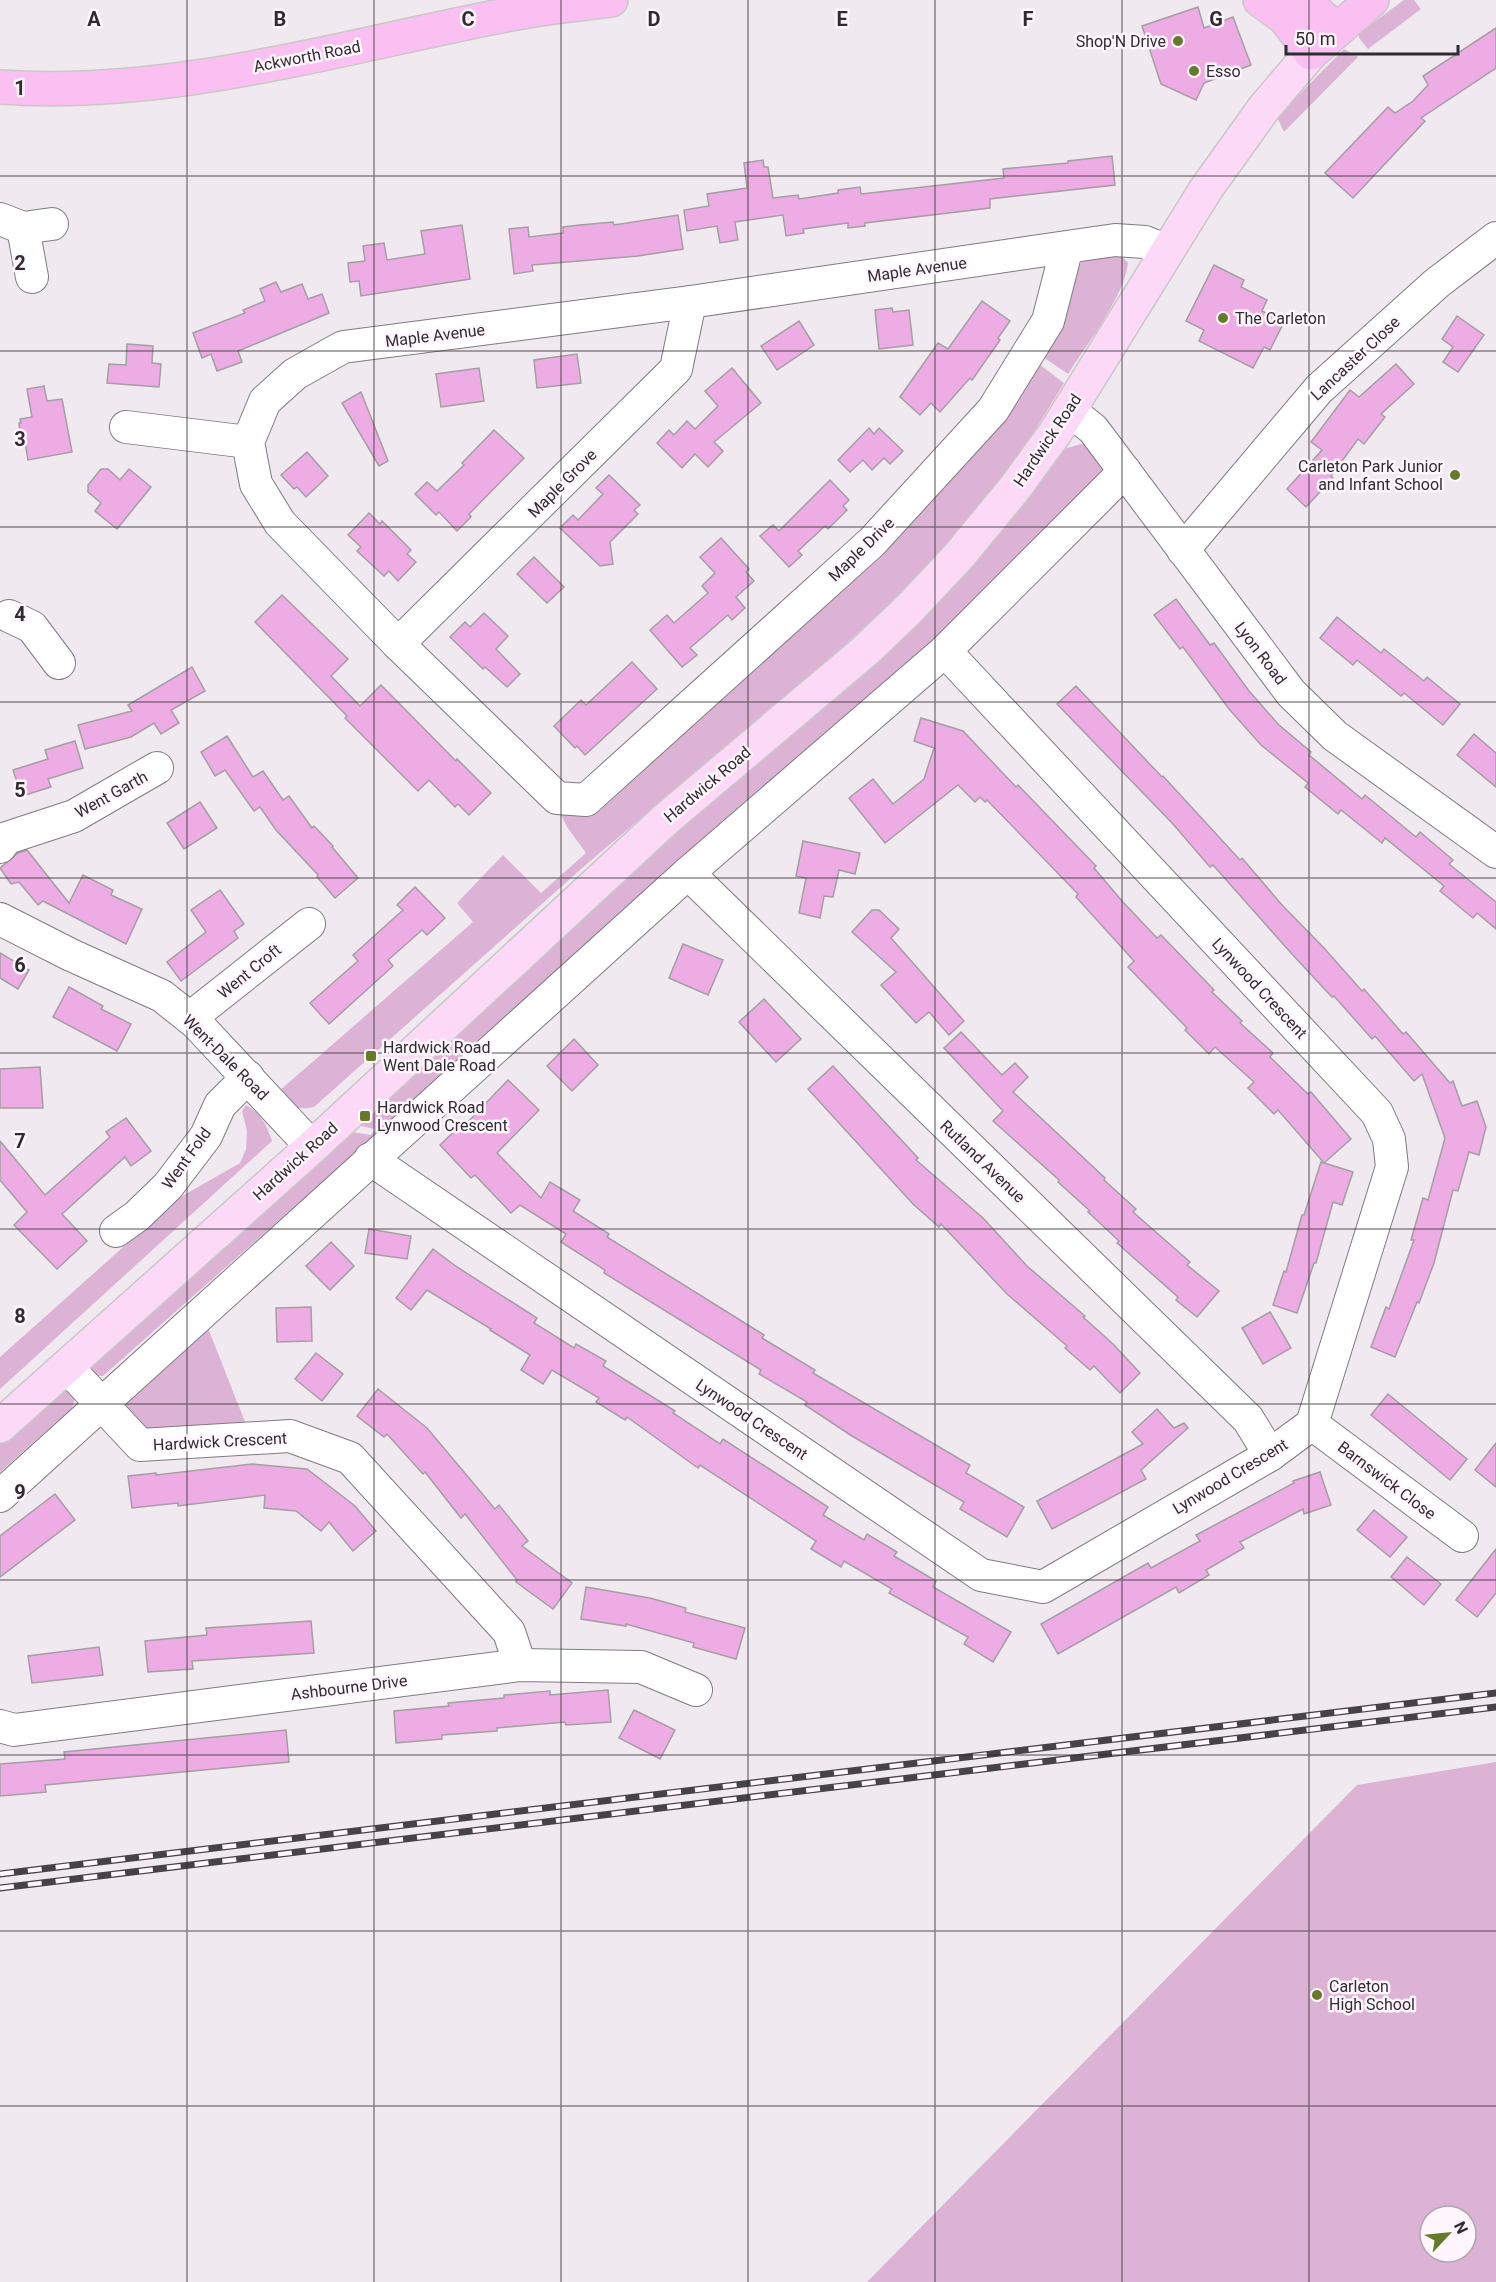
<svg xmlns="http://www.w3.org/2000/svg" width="1496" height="2282" font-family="Roboto,sans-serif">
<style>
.green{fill:#dcb3d5;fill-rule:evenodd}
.building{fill:#edace4;stroke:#a59ea4;stroke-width:1.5}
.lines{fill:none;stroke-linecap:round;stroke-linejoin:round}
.minor-casing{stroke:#817a80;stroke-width:34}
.major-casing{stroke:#c9c8c9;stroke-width:36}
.highway-casing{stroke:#c9c8c9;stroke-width:36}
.minor{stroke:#fff;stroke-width:32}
.major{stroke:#fbd9f7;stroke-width:33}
.highway{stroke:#f9c0f1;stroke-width:33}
.rail-casing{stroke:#464346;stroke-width:7}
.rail{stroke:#fff6fd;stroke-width:4.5;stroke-dasharray:14;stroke-linecap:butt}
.grid{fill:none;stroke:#2f2c2f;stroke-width:1.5;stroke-opacity:0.55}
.poi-dot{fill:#677a2a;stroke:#fff6fd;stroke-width:2}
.labels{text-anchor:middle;stroke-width:5;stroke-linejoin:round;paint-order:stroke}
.poi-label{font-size:16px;fill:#2f2c2f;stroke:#fff6fd;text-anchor:start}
.street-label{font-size:16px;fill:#2f2c2f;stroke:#fff6fd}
.grid-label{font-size:20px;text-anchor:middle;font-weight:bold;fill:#2f2c2f;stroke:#fff6fd;stroke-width:5;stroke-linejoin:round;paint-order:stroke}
</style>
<rect width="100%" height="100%" fill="#f1e9f0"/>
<g class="green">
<polygon points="1404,0 1414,0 1421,9 1368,49 1359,38 1359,33"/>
<polygon points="1344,49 1358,57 1284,132 1277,117"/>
<path d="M1118,252L1128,263C1124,297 1087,344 1068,374L1037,353L1082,261Z"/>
<path d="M1036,362L1064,383L1012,468L928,568L822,666L589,862L314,1107C294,1111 291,1105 278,1092L473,922L457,903L503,855L541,893L586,853L567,827L559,810L594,805Z"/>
<polygon points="1081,444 1091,447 1104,461 1103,469 1099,475 947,628 103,1376 96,1376 88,1373 87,1362 352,1132 371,1135 375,1129 356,1125 373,1103 871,660 1060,450"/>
<path d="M246,1105C261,1114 267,1125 272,1141L0,1389V1357L177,1199L240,1163L246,1149L247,1131L242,1111Z"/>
<polygon points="206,1323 245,1422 149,1433 138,1429 120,1399"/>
<polygon points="61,1386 76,1395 72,1408 0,1472 0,1441"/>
<path d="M1496,1762V2282H867L1357,1785ZM1430,2216H1466V2252H1430Z"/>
</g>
<g class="building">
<polygon points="1198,7 1204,28 1233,17 1251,65 1204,83 1196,100 1161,84 1142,26"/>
<polygon points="1496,28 1496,68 1421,118 1425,121 1353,198 1325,173 1388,107 1395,113 1413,101 1428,85 1423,76"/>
<polygon points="1112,156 1115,185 990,199 990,208 865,223 865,226 848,228 848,223 803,229 804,233 786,236 783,215 735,222 738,240 720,243 717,226 687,231 684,210 709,206 707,194 747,188 744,163 763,160 764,167 768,167 773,198 798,195 799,199 838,193 838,190 860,187 861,194 1004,178 1003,169 1068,163 1068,161"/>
<polygon points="678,215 683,249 638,256 532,265 533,271 514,274 509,229 528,227 529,237 563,233 563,227 580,225 613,222 614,225"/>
<polygon points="462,225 470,279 361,296 359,281 350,282 348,263 365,261 363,246 384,243 387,260 425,254 421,231"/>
<polygon points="1214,265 1244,280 1241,287 1267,300 1262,311 1284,322 1270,350 1264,347 1253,368 1199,341 1204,330 1186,321"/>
<polygon points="276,282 281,292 302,284 308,299 322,294 329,313 238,351 242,362 217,371 211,354 202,358 193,333 245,313 243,310 265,301 260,289"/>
<polygon points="982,301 1010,321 998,338 1000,340 972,380 970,378 940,412 931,403 920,415 900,397 938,343 948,349"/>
<polygon points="892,308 893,312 909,310 913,345 879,349 875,310"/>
<polygon points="1457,316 1484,335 1458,372 1443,362 1453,347 1442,339"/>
<polygon points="799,321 814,345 777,370 761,346"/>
<polygon points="127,344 153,346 152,363 161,364 159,387 107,383 109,364 126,365"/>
<polygon points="577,354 581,383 537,388 534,360"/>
<polygon points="1396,364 1414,384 1381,414 1385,417 1364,444 1358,439 1331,476 1333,478 1306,507 1287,489 1322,450 1311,442 1350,390 1359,397"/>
<polygon points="479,368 484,401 441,407 436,374"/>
<polygon points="732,368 761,403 714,442 723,451 708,467 695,454 682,468 657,443 669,430 674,435 687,421 695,429 718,406 705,391"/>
<polygon points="44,386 47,401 62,399 72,452 28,460 25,443 21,443 19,423 21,423 20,419 32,417 27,389"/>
<polygon points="361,392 388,461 379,466 342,403"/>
<polygon points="869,428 874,434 879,428 903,451 890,464 884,458 872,470 863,460 850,472 838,460"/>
<polygon points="494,430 524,458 469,514 471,517 457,531 439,512 436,515 415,494 427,482 437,491 464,465 462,463"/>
<polygon points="307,452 328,476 306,497 297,487 294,489 281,475"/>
<polygon points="101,469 108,469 120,480 129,469 151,487 117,529 95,511 101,503 88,492 88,485"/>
<polygon points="609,475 640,505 634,510 638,514 610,542 613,564 600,566 560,528 573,515 578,520 603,494 596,488"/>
<polygon points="830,480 849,500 843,506 847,510 828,529 825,526 798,551 802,555 789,567 760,536 773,525 779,531"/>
<polygon points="369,513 380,524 382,521 411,550 407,554 416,562 398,581 389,571 384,576 357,551 361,547 348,535"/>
<polygon points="721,538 749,569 746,572 754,581 736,597 745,608 732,620 728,615 690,648 697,655 682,667 650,630 667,615 674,623 708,593 702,586 715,573 700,557"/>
<polygon points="534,557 564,587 547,603 517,574"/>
<polygon points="282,595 348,659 331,676 359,705 360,706 381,685 456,761 457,759 491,793 469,815 458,804 455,807 429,780 418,791 345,718 347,716 255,622"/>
<polygon points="1176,599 1210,645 1214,643 1249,691 1279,725 1311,752 1309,755 1362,799 1365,795 1416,837 1420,832 1453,860 1449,864 1496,902 1496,929 1477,913 1473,918 1440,891 1444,886 1385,838 1382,843 1341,810 1338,814 1305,787 1308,783 1261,745 1229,709 1183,647 1180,649 1154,615"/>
<polygon points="484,613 508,636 496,649 520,674 507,687 485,667 483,669 450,637 465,622 470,627"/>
<polygon points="1337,617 1381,653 1384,649 1424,681 1427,677 1460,704 1443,725 1404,693 1401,696 1357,660 1353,665 1320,638"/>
<polygon points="632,662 657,689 585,755 577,746 575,748 554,726 581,700 586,705"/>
<polygon points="192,667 205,691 171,710 179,723 161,734 154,723 131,737 85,749 78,725 132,711 128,705"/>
<polygon points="1076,686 1162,777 1163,776 1240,860 1242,858 1282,905 1324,948 1362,991 1364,989 1403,1034 1406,1032 1450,1083 1453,1081 1462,1106 1477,1101 1486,1127 1479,1155 1469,1152 1458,1191 1453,1190 1434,1263 1419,1303 1417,1302 1395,1357 1371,1347 1386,1307 1389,1309 1414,1240 1411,1240 1423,1198 1428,1200 1445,1138 1422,1074 1414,1081 1375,1036 1372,1039 1334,996 1332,997 1291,953 1213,865 1210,867 1173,824 1057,704"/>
<polygon points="921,718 963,731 1016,787 1018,785 1096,866 1094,868 1122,901 1157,938 1161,935 1214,990 1212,992 1242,1021 1240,1023 1273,1053 1270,1057 1308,1094 1311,1092 1351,1139 1324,1163 1278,1110 1274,1114 1248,1088 1254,1082 1215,1047 1209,1054 1185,1030 1187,1028 1128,967 1134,961 1076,897 1078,894 987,800 985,802 980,797 975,802 958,785 885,843 849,798 873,779 893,804 924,779 934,748 914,741"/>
<polygon points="1474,734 1496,753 1496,787 1457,755"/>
<polygon points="227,736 253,777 263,771 283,800 289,796 312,828 314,826 333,846 332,847 358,878 335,898 317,877 318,875 276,830 260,807 254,811 225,770 215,776 201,752"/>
<polygon points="75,741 83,768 48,779 51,787 22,796 13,770 48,759 45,750"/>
<polygon points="200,802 217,828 184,849 167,823"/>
<polygon points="803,841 860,853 855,874 839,870 833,897 824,896 820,918 799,913 806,878 796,876"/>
<polygon points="27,850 69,903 83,875 113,890 111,895 142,909 126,944 43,901 38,905 19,882 11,884 0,868 18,853"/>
<polygon points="415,887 445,918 427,935 422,930 388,960 393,966 329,1024 310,1003 358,961 353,955 403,910 397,905"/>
<polygon points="220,890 244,924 234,931 238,938 181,981 167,962 206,932 191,910"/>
<polygon points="872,910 879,910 899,929 891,938 964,1021 949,1035 929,1012 916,1023 881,985 896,972 852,932"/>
<polygon points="683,944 723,960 708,995 669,978"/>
<polygon points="0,953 29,970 18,989 0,978"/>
<polygon points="69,987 103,1006 101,1009 131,1024 117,1051 53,1017"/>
<polygon points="764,999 801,1039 776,1062 739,1022"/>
<polygon points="961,1032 1002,1075 1015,1063 1028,1077 1013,1092 1105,1178 1104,1180 1136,1209 1133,1212 1190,1262 1187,1265 1219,1291 1197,1317 1176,1300 1178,1297 1117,1243 1119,1241 1088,1212 1090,1211 1058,1182 1059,1180 993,1121 1003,1111 944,1048"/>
<polygon points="574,1039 598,1065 572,1091 547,1066"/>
<polygon points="833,1066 918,1158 916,1160 983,1218 1027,1266 1085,1316 1083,1317 1113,1344 1140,1373 1120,1393 1094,1366 1090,1370 1065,1348 1067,1346 1007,1294 941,1224 939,1227 913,1204 808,1089"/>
<polygon points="40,1067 43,1108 0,1108 0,1069"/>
<polygon points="508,1080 539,1110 497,1153 541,1198 550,1182 580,1200 573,1211 609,1234 607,1237 764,1335 762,1338 815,1370 813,1373 970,1465 966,1473 1024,1507 1007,1537 960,1509 964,1502 852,1436 805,1405 807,1402 759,1374 761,1370 604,1273 605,1270 561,1242 566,1234 520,1205 511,1213 475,1175 471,1178 440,1145 463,1123 465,1125"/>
<polygon points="126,1118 151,1151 131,1166 125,1157 62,1214 87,1241 57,1269 14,1225 27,1212 0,1180 0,1141 45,1195 110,1137 106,1132"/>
<polygon points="1321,1162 1353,1172 1342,1205 1333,1202 1316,1263 1314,1263 1297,1313 1273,1305 1284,1271 1286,1272 1302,1215 1304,1215"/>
<polygon points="369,1229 411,1236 407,1259 365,1253"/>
<polygon points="331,1242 354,1266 330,1290 306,1266"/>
<polygon points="433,1249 457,1267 537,1318 534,1323 574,1348 576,1344 606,1361 603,1366 675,1411 673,1413 720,1444 723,1439 828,1507 823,1515 864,1540 867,1534 897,1552 894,1556 936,1581 933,1587 1011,1632 993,1662 964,1644 968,1637 889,1593 892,1589 844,1561 841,1567 811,1549 816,1541 700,1465 698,1468 627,1417 625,1420 596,1402 599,1398 552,1370 543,1384 521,1370 530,1355 490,1330 491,1329 427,1290 411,1310 396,1298"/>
<polygon points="311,1307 312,1341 277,1342 276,1308"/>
<polygon points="1270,1312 1291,1348 1263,1364 1242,1328"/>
<polygon points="316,1353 343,1374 322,1401 295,1379"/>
<polygon points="378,1389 427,1428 495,1509 499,1505 528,1541 522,1546 572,1583 553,1609 516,1582 517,1580 465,1514 461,1518 425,1472 423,1474 387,1434 384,1437 357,1416"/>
<polygon points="1388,1394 1467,1459 1450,1480 1371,1415"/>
<polygon points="1157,1409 1174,1428 1184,1423 1188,1428 1141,1470 1146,1479 1052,1529 1037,1501 1143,1444 1132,1432"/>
<polygon points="1496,1443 1496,1487 1475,1470"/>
<polygon points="252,1464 307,1469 355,1506 376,1531 353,1551 329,1522 321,1531 296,1511 264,1508 265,1495 178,1506 178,1503 132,1508 128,1476 156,1473 156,1475"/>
<polygon points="1320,1472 1331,1505 1304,1514 1303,1509 1240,1542 1244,1548 1206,1570 1209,1575 1179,1593 1176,1587 1058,1654 1041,1624 1148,1563 1151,1568 1200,1541 1196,1535 1294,1483 1293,1481"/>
<polygon points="55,1494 75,1520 0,1577 0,1536"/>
<polygon points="1374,1510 1407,1537 1390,1557 1357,1530"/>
<polygon points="1496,1549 1496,1593 1477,1617 1456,1600"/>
<polygon points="1407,1557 1441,1584 1424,1605 1391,1577"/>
<polygon points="586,1587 650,1598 686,1608 685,1612 745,1628 736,1659 693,1647 694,1643 626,1624 626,1626 581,1619"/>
<polygon points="311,1621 314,1653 192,1661 193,1669 148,1672 145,1641 207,1635 206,1628"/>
<polygon points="99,1647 103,1675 32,1683 28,1656"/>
<polygon points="608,1690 611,1722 566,1725 565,1722 497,1728 497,1731 442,1735 442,1739 396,1743 394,1711 449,1706 448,1703 504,1698 504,1695 550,1691 550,1695"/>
<polygon points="634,1710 675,1730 660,1759 619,1738"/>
<polygon points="286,1730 289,1762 45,1785 46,1792 0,1796 0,1764 65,1759 64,1752"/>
</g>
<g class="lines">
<g class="minor-casing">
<g id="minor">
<polyline points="0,219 23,228 32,277"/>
<polyline points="23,228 52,224"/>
<polyline points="1067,247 1048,321 993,410 872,542 586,800 557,798 398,644 280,523 256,484 248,442 265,401 295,374 343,347 690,302 1115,240 1145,242 1167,251"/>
<polyline points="1069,410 1093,429 1291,693 1335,736 1496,852"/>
<polyline points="126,427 248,442"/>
<polyline points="1183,550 1319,389 1437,283 1496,238"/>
<polyline points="9,616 32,627 59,663"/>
<polyline points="398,644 676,369 690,302"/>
<polyline points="0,847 7,838 74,816 157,768"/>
<polyline points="688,873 1248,1419 1270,1455"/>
<polyline points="0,919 71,955 162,996 196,1023 312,1147"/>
<polyline points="190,1018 309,924"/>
<polyline points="370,1159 981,1575 1043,1587 1270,1455 1312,1424 1392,1167 1389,1139 1377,1113 945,651"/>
<polyline points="116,1231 137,1216 168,1186 206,1136 220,1105 248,1077"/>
<polyline points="66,1366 140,1445 290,1436 350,1458 509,1632 520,1665"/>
<polyline points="1312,1424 1462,1536"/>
<polyline points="0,1496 688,873 945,651 1125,471"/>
<polyline points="0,1726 14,1730 520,1665 641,1667 696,1690"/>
</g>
</g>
<g class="major-casing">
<polyline id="major" points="0,1426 312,1147 666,819 865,651 909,609 958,557 1014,489 1055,433 1206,189 1264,108 1311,53"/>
</g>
<g class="highway-casing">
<g id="highway">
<polyline points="1260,0 1285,18 1311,53 1372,0"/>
<polyline points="1304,0 1336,30"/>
<path d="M0,87C175,99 346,45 516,13C547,7 579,4 611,0"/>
</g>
</g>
<use href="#minor" class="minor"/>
<use href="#major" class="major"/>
<use href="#highway" class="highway"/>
<g class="rail-casing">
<g id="rail">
<polyline points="0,1874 1496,1693"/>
<polyline points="0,1888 1496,1707"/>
</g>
</g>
<use href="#rail" class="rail"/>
</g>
<path class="grid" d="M187,0V2282M374,0V2282M561,0V2282M748,0V2282M935,0V2282M1122,0V2282M1309,0V2282M0,176H1496M0,351H1496M0,527H1496M0,702H1496M0,878H1496M0,1053H1496M0,1229H1496M0,1404H1496M0,1580H1496M0,1755H1496M0,1931H1496M0,2106H1496"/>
<g class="poi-dot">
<circle cx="1178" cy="41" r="6"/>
<circle cx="1194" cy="71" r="6"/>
<circle cx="1223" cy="318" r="6"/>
<circle cx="1455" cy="475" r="6"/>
<rect x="365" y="1050" width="12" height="12" rx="3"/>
<rect x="359" y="1110" width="12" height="12" rx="3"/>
<circle cx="1317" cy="1995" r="6"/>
</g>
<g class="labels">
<g class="poi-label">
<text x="1166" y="47" text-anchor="end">Shop'N Drive</text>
<text x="1206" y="77">Esso</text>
<text x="1235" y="324">The Carleton</text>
<text x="1443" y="472" text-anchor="end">Carleton Park Junior<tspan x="1443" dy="18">and Infant School</tspan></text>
<text x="383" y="1053">Hardwick Road<tspan x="383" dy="18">Went Dale Road</tspan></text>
<text x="377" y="1113">Hardwick Road<tspan x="377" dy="18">Lynwood Crescent</tspan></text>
<text x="1329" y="1992">Carleton<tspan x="1329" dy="18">High School</tspan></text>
</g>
<g class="street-label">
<text transform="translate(307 56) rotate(-11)" y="6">Ackworth Road</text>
<text transform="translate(917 269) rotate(-8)" y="6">Maple Avenue</text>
<text transform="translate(435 335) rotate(-7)" y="6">Maple Avenue</text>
<text transform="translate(1355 358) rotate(-43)" y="6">Lancaster Close</text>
<text transform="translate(1047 440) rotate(-56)" y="6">Hardwick Road</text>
<text transform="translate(562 483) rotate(-45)" y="6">Maple Grove</text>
<text transform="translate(861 549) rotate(-44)" y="6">Maple Drive</text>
<text transform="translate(1261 653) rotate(53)" y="6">Lyon Road</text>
<text transform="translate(707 784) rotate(-40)" y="6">Hardwick Road</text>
<text transform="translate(111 794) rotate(-29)" y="6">Went Garth</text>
<text transform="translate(249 971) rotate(-39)" y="6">Went Croft</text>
<text transform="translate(1260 988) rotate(47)" y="6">Lynwood Crescent</text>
<text transform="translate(226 1057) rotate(45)" y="6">Went-Dale Road</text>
<text transform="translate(186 1158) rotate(-54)" y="6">Went Fold</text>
<text transform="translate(295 1161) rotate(-42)" y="6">Hardwick Road</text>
<text transform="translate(983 1161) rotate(44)" y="6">Rutland Avenue</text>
<text transform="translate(752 1419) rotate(34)" y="6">Lynwood Crescent</text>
<text transform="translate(220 1441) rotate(-3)" y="6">Hardwick Crescent</text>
<text transform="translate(1230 1476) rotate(-31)" y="6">Lynwood Crescent</text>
<text transform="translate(1387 1480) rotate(37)" y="6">Barnswick Close</text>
<text transform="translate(349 1687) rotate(-7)" y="6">Ashbourne Drive</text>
</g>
</g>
<g class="grid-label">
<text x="94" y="26">A</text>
<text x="280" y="26">B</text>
<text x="468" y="26">C</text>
<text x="654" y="26">D</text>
<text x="842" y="26">E</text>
<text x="1028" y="26">F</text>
<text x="1216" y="26">G</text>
<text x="20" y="95">1</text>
<text x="20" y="270">2</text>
<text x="20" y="446">3</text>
<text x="20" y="621">4</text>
<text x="20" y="797">5</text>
<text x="20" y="972">6</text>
<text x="20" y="1148">7</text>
<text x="20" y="1323">8</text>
<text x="20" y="1499">9</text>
</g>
<g transform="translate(1448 2234) rotate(64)"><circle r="28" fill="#fff6fd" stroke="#aca5ab" stroke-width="1.5"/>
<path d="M0-4.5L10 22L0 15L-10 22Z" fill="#677a2a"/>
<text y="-9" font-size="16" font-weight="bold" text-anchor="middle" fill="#2f2c2f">N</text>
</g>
<path d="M1286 45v9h172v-9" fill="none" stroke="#2f2c2f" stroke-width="3"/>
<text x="1295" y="45" font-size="18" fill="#2f2c2f" stroke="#fff6fd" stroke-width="4.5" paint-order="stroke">50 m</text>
</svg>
